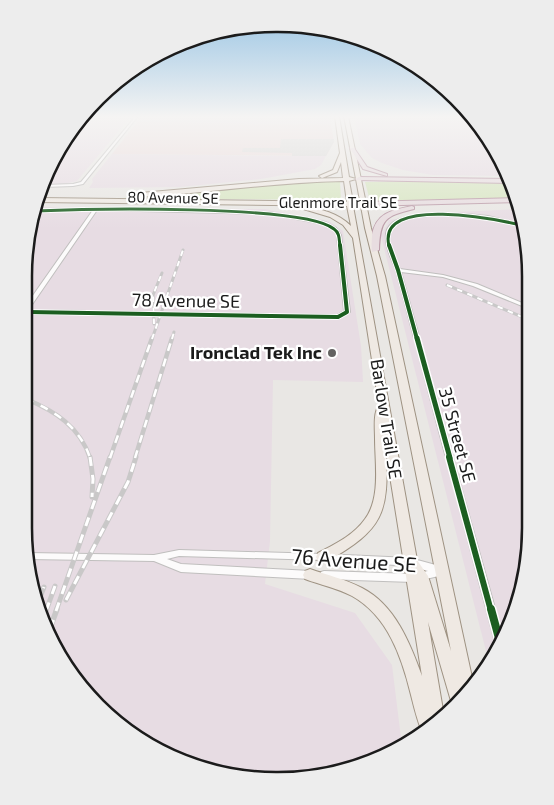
<svg xmlns="http://www.w3.org/2000/svg" width="554" height="805" font-family="'Exo 2',sans-serif">
<style>
.commercial{fill:#ebdada}
.industrial{fill:#e7dce3}
.grass{fill:#d8e6c2}
.parking{fill:#d9d8d7}
.lines{fill:none;stroke-linecap:round;stroke-linejoin:round}
.minor-casing{stroke:#c0bfbe;stroke-width:2}
.primary-casing{stroke:#9e9282;stroke-width:2}
.motorway-casing{stroke:#bc9da9;stroke-width:2}
.minor{fill:#fcfbfb;fill-rule:evenodd}
.primary{fill:#efe9e3;fill-rule:evenodd}
.motorway{fill:#e8dde0;fill-rule:evenodd}
.rail-far3-casing{stroke:#c9c8c8;stroke-width:3}
.rail-far2-casing{stroke:#c9c8c8;stroke-width:4.5}
.rail-far1-casing{stroke:#c9c8c8;stroke-width:5}
.rail-casing{stroke:#c9c8c8;stroke-width:5.5}
.rail-far3{stroke:#fff;stroke-width:2;stroke-dasharray:5.5;stroke-linecap:butt}
.rail-far2{stroke:#fff;stroke-width:2.5;stroke-dasharray:8;stroke-linecap:butt}
.rail-far1{stroke:#fff;stroke-width:3;stroke-dasharray:9;stroke-linecap:butt}
.rail{stroke:#fff;stroke-width:4;stroke-dasharray:12;stroke-linecap:butt}
.cycleway-far4-casing{stroke:#fff;stroke-width:5}
.cycleway-far3-casing{stroke:#fff;stroke-width:6}
.cycleway-far2-casing{stroke:#fff;stroke-width:8}
.cycleway-far1-casing{stroke:#fff;stroke-width:9}
.cycleway-casing{stroke:#fff;stroke-width:11}
.cycleway-far4{stroke:#1b5e20;stroke-width:3}
.cycleway-far3{stroke:#1b5e20;stroke-width:4}
.cycleway-far2{stroke:#1b5e20;stroke-width:5}
.cycleway-far1{stroke:#1b5e20;stroke-width:6}
.cycleway{stroke:#1b5e20;stroke-width:8}
.poi-dot{fill:#636261;stroke:#fff;stroke-width:2}
.labels{text-anchor:middle;stroke-width:4.5;stroke-linejoin:round;paint-order:stroke}
.far-street-label{font-size:15px;fill:#1b1b1b;stroke:#fff}
.street-label{font-size:18px;fill:#1b1b1b;stroke:#fff}
.poi-label{font-size:18px;font-weight:bold;fill:#1b1b1b;stroke:#fff;text-anchor:end}
.near-street-label{font-size:21px;fill:#1b1b1b;stroke:#fff}
.rim{fill:none;stroke:#1b1b1b;stroke-width:2.5}
</style>
<rect width="100%" height="100%" fill="#e9e7e4"/>
<polygon class="commercial" points="137,122 331,124 334,142 326,156 112,154"/>
<g class="industrial">
<polygon points="84,116 131,116 77,181 64,184 45,185 58,151"/>
<polygon points="142,116 330,116 331,124 137,122"/>
<polygon points="354,116 469,116 504,165 508,176 433,175 403,170 382,163 372,158 360,144"/>
<polygon points="112,154 280,156 326,156 321,165 315,169 261,179 180,187 89,188 93,182 92,179"/>
<polygon points="36,207 265,209 329,221 343,231 361,346 363,382 273,380 270,541 265,584 355,613 392,665 402,746 389,755 326,776 244,779 180,762 110,719 66,668 32,594 24,528 29,228"/>
<polygon points="519,209 525,228 530,528 511,625 488,659 381,236 389,220 436,213"/>
</g>
<g class="grass">
<polygon points="318,181 340,181 341,200 122,198"/>
<polygon points="435,181 510,183 515,198 370,201 365,182"/>
</g>
<polygon class="parking" points="281,139 334,139 334,142 326,156 292,156 292,153 242,152 243,148 280,148"/>
<g class="lines">
<g class="minor-casing">
<g id="minor">
<polygon points="136,116 138,116 83,184 73,186 44,187 45,185 73,184 81,182"/>
<polygon points="96,208 269,212 325,222 336,228 341,235 350,312 338,319 27,314 27,310 337,315 344,311 337,235 334,230 323,224 269,214 97,210 29,309 27,309 27,304 93,210 35,212 35,210"/>
<path d="M436,213L466,214L488,216L524,225L525,227C513,224 500,220 488,218C470,215 395,210 390,232C387,244 395,258 400,269L443,275L477,284L527,305V308L473,286L443,277L401,272L503,637L497,645L495,642L396,270C392,260 386,250 386,239C383,215 419,215 436,213Z"/>
<polygon points="179,550 323,554 410,558 443,567 446,568 447,571 446,574 443,575 413,582 324,579 321,578 320,575 321,572 324,571 413,574 428,571 410,566 323,560 179,556 167,559 181,564 311,571 314,572 315,575 314,578 311,579 181,572 154,561 28,559 27,553 154,555"/>
</g>
</g>
<g class="primary-casing">
<path id="primary" d="M335,116H339L349,177L356,179L344,116H348L371,228L385,276L473,682L456,707L453,708L428,622L444,716L422,732C417,720 414,707 411,695C402,658 388,616 352,596C337,588 321,585 305,579L303,575L305,571L310,569C327,575 345,579 362,588C395,605 410,643 422,676L386,451C389,514 383,529 328,561L323,563L318,561L316,557L318,553C335,544 354,535 365,519C381,498 375,463 375,439C375,429 373,413 379,405L353,238L343,225L330,217L300,208L303,206C321,209 338,213 351,226L347,206L38,202L40,198L347,202L344,181C276,182 208,193 140,197L137,195L140,193L299,179L343,178L341,162L337,172L322,178L319,176L333,170L340,153ZM356,179L365,228L377,276L451,651L428,576L417,560L353,206L359,204L353,202L349,181Z"/>
</g>
<g class="motorway-casing">
<g id="motorway">
<polygon points="350,148 354,148 367,167 387,174 387,176 363,169"/>
<polygon points="359,177 509,179 510,183 357,180 356,179"/>
<polygon points="515,198 517,202 363,206 360,204 363,202"/>
<path d="M412,206L414,207V209C385,216 380,219 379,250L372,252C371,247 372,241 372,236C375,213 392,210 412,206Z"/>
</g>
</g>
<use href="#minor" class="minor"/>
<use href="#primary" class="primary"/>
<use href="#motorway" class="motorway"/>
<g class="rail-far3-casing">
<g id="rail-far3">
<polyline points="447,285 527,319"/>
<polyline points="154,324 153,295 162,273"/>
<polyline points="152,339 183,250"/>
<polyline points="172,339 174,332"/>
</g>
</g>
<g class="rail-far2-casing">
<g id="rail-far2">
<path d="M26,399C55,411 80,427 90,458"/>
<polyline points="110,458 152,338"/>
<polyline points="135,458 172,338"/>
</g>
</g>
<g class="rail-far1-casing">
<g id="rail-far1">
<polyline points="90,457 93,479 92,497"/>
<polyline points="66,600 128,482 136,457"/>
<polyline points="37,605 44,587"/>
<polyline points="46,611 55,586"/>
<polyline points="56,611 110,457"/>
</g>
</g>
<g class="rail-casing">
<g id="rail">
<polyline points="43,618 46,609"/>
<polyline points="49,631 57,609"/>
</g>
</g>
<use href="#rail-far3" class="rail-far3"/>
<use href="#rail-far2" class="rail-far2"/>
<use href="#rail-far1" class="rail-far1"/>
<use href="#rail" class="rail"/>
<g class="cycleway-far4-casing">
<g id="cycleway-far4">
<path d="M35,211C84,209 304,204 334,229C340,233 339,240 340,246"/>
<path d="M389,246C376,194 500,220 525,226"/>
</g>
</g>
<g class="cycleway-far3-casing">
<g id="cycleway-far3">
<polyline points="389,245 398,270 417,339"/>
<polyline points="27,312 338,317 347,312 340,245"/>
</g>
</g>
<g class="cycleway-far2-casing">
<polyline id="cycleway-far2" points="417,338 450,458"/>
</g>
<g class="cycleway-far1-casing">
<polyline id="cycleway-far1" points="449,457 491,611"/>
</g>
<g class="cycleway-casing">
<polyline id="cycleway" points="491,609 500,642"/>
</g>
<use href="#cycleway-far4" class="cycleway-far4"/>
<use href="#cycleway-far3" class="cycleway-far3"/>
<use href="#cycleway-far2" class="cycleway-far2"/>
<use href="#cycleway-far1" class="cycleway-far1"/>
<use href="#cycleway" class="cycleway"/>
</g>
<linearGradient id="sky" x2="0" y2="1"><stop stop-color="#94c2e3"/><stop offset="0.51" stop-color="#f5f4f3"/><stop offset="1" stop-color="#f5f4f3" stop-opacity="0"/></linearGradient>
<rect width="554" height="229" fill="url(#sky)"/>
<circle class="poi-dot" cx="332" cy="353" r="5"/>
<g class="labels">
<g class="far-street-label">
<text transform="translate(173 198) rotate(1)" y="5">80 Avenue SE</text>
<text x="338" y="208">Glenmore Trail SE</text>
</g>
<g class="street-label">
<text transform="translate(186 301) rotate(1)" y="6">78 Avenue SE</text>
<text transform="translate(386 419) rotate(81)" y="6">Barlow Trail SE</text>
<text transform="translate(457 435) rotate(75)" y="6">35 Street SE</text>
</g>
<g class="poi-label">
<text x="322" y="359">Ironclad Tek Inc</text>
</g>
<g class="near-street-label">
<text transform="translate(354 561) rotate(4)" y="7">76 Avenue SE</text>
</g>
</g>
<path d="M0 0H554V805H0ZM276 32H278A244 244 0 0 1 522 276V528A244 244 0 0 1 278 772H276A244 244 0 0 1 32 528V276A244 244 0 0 1 276 32Z" fill="#ededed" fill-rule="evenodd"/>
<path class="rim" d="M276 32H278A244 244 0 0 1 522 276V528A244 244 0 0 1 278 772H276A244 244 0 0 1 32 528V276A244 244 0 0 1 276 32Z"/>
</svg>
